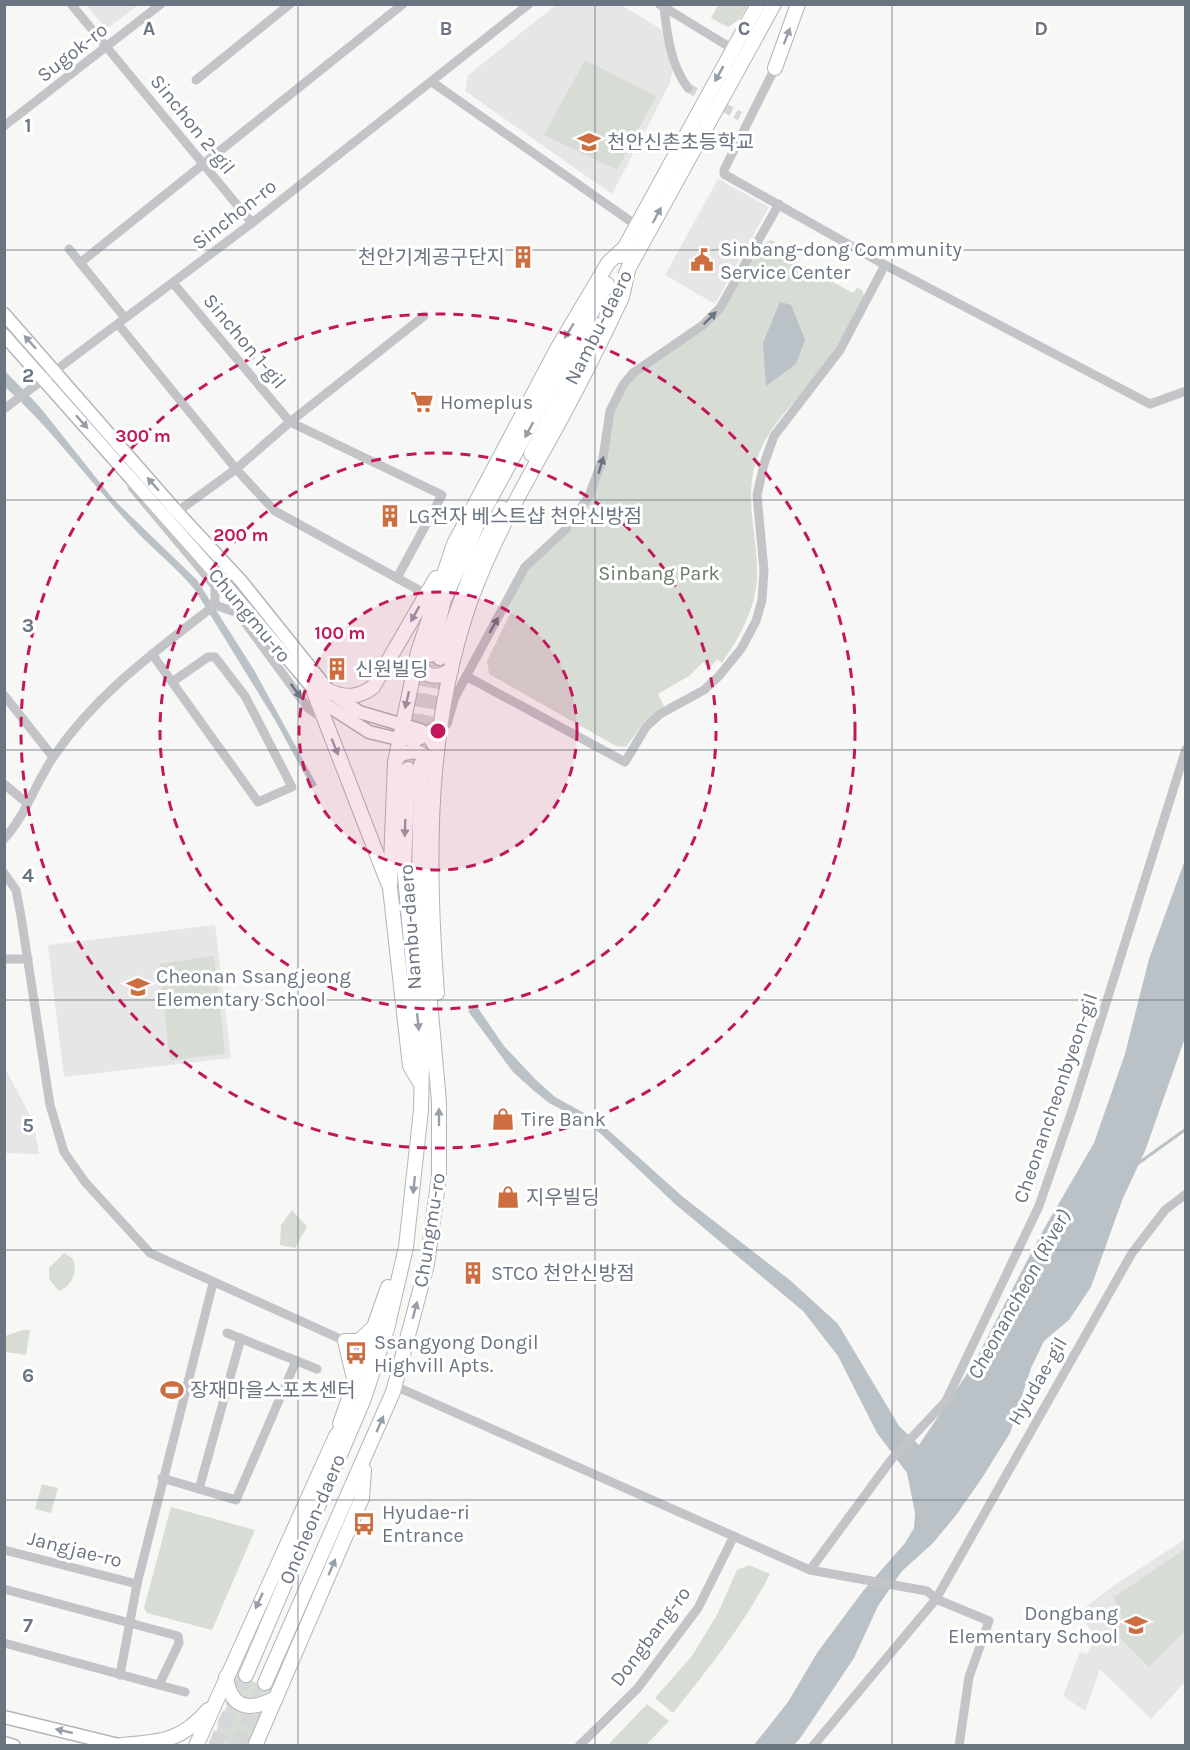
<svg xmlns="http://www.w3.org/2000/svg" width="1190" height="1750" font-family="Karla,'Noto Sans KR',sans-serif">
<style>
.built{fill:#e5e6e5}
.green{fill:#d7dcd5}
.water{fill:#bac1c7}
.lines{fill:none;stroke-linecap:round;stroke-linejoin:round}
.stream{stroke:#bac1c7;stroke-width:3}
.minor-tunnel{stroke:#d4d6d8;stroke-width:9;stroke-dasharray:9 4.5;stroke-linecap:butt}
.highway-tunnel{stroke:#d4d6d8;stroke-width:14;stroke-dasharray:14 7;stroke-linecap:butt}
.major-casing{stroke:#b3b6ba;stroke-width:15}
.highway-casing{stroke:#b3b5b9;stroke-width:16}
.minor{stroke:#c2c4c8;stroke-width:9}
.major{stroke:#fff;stroke-width:12}
.highway{stroke:#fff;stroke-width:14}
.oneway{fill:#979ea8}
.oneway2{fill:#6b7582}
.grid{fill:none;stroke:#6b7582;stroke-width:1.5;stroke-opacity:0.55}
.ring{fill:none;stroke:#c2185b;stroke-width:3;stroke-dasharray:10 8}
.labels{text-anchor:middle;stroke-width:6;stroke-linejoin:round;paint-order:stroke}
.street-label{font-size:20px;fill:#6b7582;stroke:#fff}
.poi-label{font-size:20px;fill:#6b7582;stroke:#fff;text-anchor:start}
.park-label{font-size:20px;fill:#6a7a69;stroke:#fff}
.water-label{font-size:21px;font-style:italic;fill:#67757e;stroke:#fff}
.grid-label{font-size:20px;text-anchor:middle;font-weight:bold;fill:#6b7582;stroke:#fff;stroke-width:6;stroke-linejoin:round;paint-order:stroke}
.centre{fill:#c2185b;stroke:#fff;stroke-width:3}
.ring-label{font-size:18px;text-anchor:middle;font-weight:bold;fill:#c2185b;stroke:#fff;stroke-width:6;stroke-linejoin:round;paint-order:stroke}
</style>
<rect width="100%" height="100%" fill="#f7f7f5"/>
<g class="built">
<polygon points="86,5 138,5 109,27 104,26"/>
<polygon points="556,5 621,5 661,29 673,69 670,83 612,194 465,91 468,75"/>
<polygon points="718,179 769,207 715,304 665,275"/>
<polygon points="215,925 231,1058 64,1077 48,945"/>
<polygon points="5,1068 33,1121 39,1154 5,1153"/>
<polygon points="1185,1539 1185,1682 1151,1719 1100,1669 1085,1711 1063,1696 1080,1652 1087,1654 1096,1637 1078,1613 1112,1587"/>
</g>
<g class="green">
<polygon points="718,5 718,4 748,5 740,19 728,27 711,18"/>
<polygon points="585,60 656,96 617,170 544,135"/>
<path d="M771,240L788,249L786,256L853,293L857,288L862,290L864,296C852,319 841,343 826,364C804,395 771,420 758,456C742,497 759,538 757,579C755,610 739,638 722,663L717,659L709,669L703,662L689,676L658,694L664,706L644,722L626,747L616,746L489,674L487,661L512,610L508,609L526,571L592,497L604,468L609,428L616,407L625,388L637,375L724,309L762,244Z"/>
<polygon points="214,956 225,1054 170,1060 159,964"/>
<polygon points="292,1210 307,1227 295,1248 280,1245 281,1225"/>
<path d="M64,1253L72,1258C79,1271 72,1286 59,1291L49,1279V1268Z"/>
<polygon points="23,1330 30,1330 26,1355 6,1352 5,1336"/>
<polygon points="42,1484 58,1488 51,1513 35,1509"/>
<polygon points="171,1507 255,1530 212,1630 147,1613 144,1608"/>
<polygon points="1185,1549 1185,1631 1149,1667 1111,1629 1122,1617 1114,1597"/>
<path d="M749,1565L770,1574C744,1625 708,1669 673,1713L655,1698L692,1656L718,1613L737,1570Z"/>
<polygon points="233,1672 272,1690 257,1702 241,1698 231,1683"/>
<path d="M229,1702C238,1714 253,1718 266,1710L250,1745L214,1743L218,1724Z"/>
<polygon points="647,1704 669,1721 646,1745 608,1745"/>
</g>
<g class="water">
<polygon points="780,302 791,305 805,340 796,364 766,386 763,343"/>
<path d="M4,370L39,406L113,499L197,580L254,670L317,785L312,788L275,720L195,590C177,568 155,551 136,531C91,484 53,430 5,387Z"/>
<polygon points="1185,860 1185,1038 1145,1151 1123,1198 1091,1287 1069,1320 1044,1341 1031,1368 1010,1433 982,1478 957,1514 933,1543 902,1571 878,1606 854,1658 801,1737 794,1745 754,1745 788,1702 817,1653 863,1591 905,1543 914,1528 915,1513 907,1473 877,1433 838,1356 803,1311 675,1204 601,1134 582,1120 549,1103 533,1090 513,1072 468,1011 476,1005 504,1046 536,1080 555,1097 597,1120 683,1197 791,1281 838,1324 899,1426 919,1445 973,1365 1041,1234 1094,1143 1125,1054 1149,959"/>
</g>
<g class="lines">
<polyline class="stream" points="1136,1165 1186,1129"/>
<polyline class="minor-tunnel" points="688,88 740,116"/>
<g class="highway-tunnel">
<polyline points="424,729 440,658"/>
<polyline points="408,769 430,655"/>
<polyline points="215,1746 246,1675"/>
<polyline points="238,1746 265,1683"/>
</g>
<g class="major-casing">
<g id="major">
<polyline points="4,314 177,512 241,581 329,691 359,712 420,730 427,735 436,749"/>
<polyline points="4,335 230,590 327,705 369,732 398,739 419,739 432,730"/>
<polyline points="4,1717 123,1746"/>
<polyline points="4,1743 14,1746"/>
</g>
</g>
<g class="highway-casing">
<g id="highway">
<polyline points="775,68 798,4"/>
<polyline points="620,256 758,4"/>
<polyline points="626,273 774,4"/>
<polyline points="531,454 599,325"/>
<polyline points="430,655 444,600 481,516 607,284"/>
<polyline points="440,658 475,562 502,508"/>
<path d="M416,661C425,677 435,680 451,670"/>
<path d="M329,691C345,698 358,698 373,687L436,578"/>
<polyline points="314,692 388,883"/>
<polyline points="395,762 400,754 415,751 427,757 433,771"/>
<path d="M437,993C427,861 426,729 470,602C491,543 522,489 552,435C577,390 600,344 622,297L629,266"/>
<polyline points="421,1084 410,1066 390,888 395,762 418,652 454,544 557,349 608,263 624,248"/>
<polyline points="355,1383 345,1341 359,1341 373,1328"/>
<polyline points="340,1424 388,1287"/>
<polyline points="246,1675 363,1401 387,1329 406,1247 421,1110 422,1062 404,865 408,769"/>
<path d="M226,1677C231,1709 249,1712 276,1698"/>
<polyline points="265,1683 393,1392 427,1264 439,1176 439,1102 419,878 421,764"/>
<path d="M121,1745C159,1742 181,1742 208,1710"/>
<polyline points="196,1746 336,1436 351,1417"/>
<polyline points="255,1746 362,1498 364,1470"/>
</g>
</g>
<g class="minor">
<polyline points="71,4 252,223"/>
<polyline points="659,4 736,51"/>
<path d="M664,7C667,35 671,66 688,88"/>
<polyline points="775,68 724,170 724,174 885,265 1150,404 1186,391"/>
<polyline points="196,80 290,4"/>
<polyline points="432,82 636,225"/>
<polyline points="4,126 161,4"/>
<polyline points="69,249 125,318"/>
<polyline points="80,263 403,4"/>
<polyline points="173,283 290,422 236,469 177,512"/>
<polyline points="424,316 290,422 442,495 397,578 426,594"/>
<polyline points="118,324 236,469 275,511 397,578"/>
<polyline points="4,409 252,223 529,4"/>
<polyline points="215,605 238,613 299,696 309,709 323,718"/>
<polyline points="152,654 258,802 292,787 245,696 215,657 208,657 172,682"/>
<polyline points="466,676 625,762 646,727 660,714 704,690 719,676 741,649 756,621 762,600 764,570 757,495 764,464 774,436 840,350 885,265"/>
<polyline points="4,695 53,757"/>
<polyline points="447,724 455,697 525,567 565,530 589,496 603,458 610,411 623,385 633,373 703,325 720,308 779,204"/>
<polyline points="4,784 27,803"/>
<path d="M4,839C26,815 36,782 54,756C97,693 156,651 215,605V586L132,487"/>
<polyline points="4,873 16,890 21,916 50,1105 64,1152 85,1182 150,1253 345,1341"/>
<polyline points="4,959 28,959"/>
<polyline points="227,1333 317,1369"/>
<polyline points="395,1386 810,1570 927,1591 936,1599 989,1621 969,1677 959,1746"/>
<polyline points="162,1478 236,1500 296,1361"/>
<polyline points="199,1489 241,1338"/>
<polyline points="4,1550 137,1584 213,1283"/>
<polyline points="810,1570 891,1460 946,1401 1039,1206 1074,1105 1186,749"/>
<polyline points="4,1589 178,1636 179,1643 159,1685"/>
<polyline points="4,1643 185,1692"/>
<polyline points="120,1675 137,1584"/>
<polyline points="579,1746 637,1689 698,1608 734,1536"/>
<polyline points="813,1746 936,1599 1132,1253 1165,1210 1186,1194"/>
</g>
<use href="#major" class="major"/>
<use href="#highway" class="highway"/>
</g>
<defs><path id="oneway-solid" d="M-6-.8H1V-3.2L6.5 0L1 3.2V.8H-6Z" transform="scale(1.5)"/></defs>
<g class="oneway">
<use href="#oneway-solid" transform="translate(787 36) rotate(-69)"/>
<use href="#oneway-solid" transform="translate(719 74) rotate(119)"/>
<use href="#oneway-solid" transform="translate(657 215) rotate(-62)"/>
<use href="#oneway-solid" transform="translate(569 331) rotate(122)"/>
<use href="#oneway-solid" transform="translate(30 342) rotate(-132)"/>
<use href="#oneway-solid" transform="translate(82 422) rotate(48)"/>
<use href="#oneway-solid" transform="translate(529 430) rotate(118)"/>
<use href="#oneway-solid" transform="translate(153 484) rotate(-131)"/>
<use href="#oneway-solid" transform="translate(415 614) rotate(119)"/>
<use href="#oneway-solid" transform="translate(407 700) rotate(103)"/>
<use href="#oneway-solid" transform="translate(335 747) rotate(68)"/>
<use href="#oneway-solid" transform="translate(405 828) rotate(92)"/>
<use href="#oneway-solid" transform="translate(418 1022) rotate(84)"/>
<use href="#oneway-solid" transform="translate(439 1117) rotate(-90)"/>
<use href="#oneway-solid" transform="translate(414 1185) rotate(96)"/>
<use href="#oneway-solid" transform="translate(415 1310) rotate(-75)"/>
<use href="#oneway-solid" transform="translate(380 1424) rotate(-67)"/>
<use href="#oneway-solid" transform="translate(332 1567) rotate(-67)"/>
<use href="#oneway-solid" transform="translate(259 1601) rotate(115)"/>
<use href="#oneway-solid" transform="translate(64 1731) rotate(-167)"/>
</g>
<g class="oneway2">
<use href="#oneway-solid" transform="translate(710 318) rotate(-45)"/>
<use href="#oneway-solid" transform="translate(601 465) rotate(-73)"/>
<use href="#oneway-solid" transform="translate(494 625) rotate(-61)"/>
<use href="#oneway-solid" transform="translate(296 691) rotate(54)"/>
</g>
<path class="grid" d="M298,4V1746M595,4V1746M892,4V1746M4,250H1186M4,500H1186M4,750H1186M4,1000H1186M4,1250H1186M4,1500H1186"/>
<circle cx="438" cy="731" r="139" fill="#c2185b" fill-opacity=".12"/>
<g class="ring">
<circle cx="438" cy="731" r="139"/>
<circle cx="438" cy="731" r="278"/>
<circle cx="438" cy="731" r="417"/>
</g>
<defs>
<g id="school-bare" transform="scale(1.8)"><path d="M0-5L7-2L0 1L-7-2ZM-4 1L0 2.5L4 1V4Q0 6-4 4Z" fill="#cd6e40" stroke="#fff" stroke-width="2.5" paint-order="stroke"/></g>
<g id="building-bare" transform="scale(1.8)"><path d="M-4-6H4V6H1V3H-1V6H-4ZM-2.5-4.3h1.7v1.8h-1.7ZM.8-4.3h1.7v1.8H.8ZM-2.5-1h1.7V.8h-1.7ZM.8-1h1.7V.8H.8Z" fill="#cd6e40" stroke="#fff" stroke-width="2.5" paint-order="stroke"/></g>
<g id="civic-bare" transform="scale(1.8)"><path d="M-.6-6.5H3V-4.5H.6V-3L4-1V1h2V6H-6V1h2V-1L-.6-3ZM-1.2 2.5V6h2.4V2.5Z" fill="#cd6e40" stroke="#fff" stroke-width="2.5" paint-order="stroke"/></g>
<g id="supermarket-bare" transform="scale(1.8)"><path d="M-6-5.5h2.5l.6 2H6L4.5 2H-2.5L-4.4-4H-6ZM-1.5 3.2a1.3 1.3 0 1 0 .1 0ZM3 3.2a1.3 1.3 0 1 0 .1 0Z" fill="#cd6e40" stroke="#fff" stroke-width="2.5" paint-order="stroke"/></g>
<g id="shop-bare" transform="scale(1.8)"><path d="M-5-2.5h2.3a2.7 3.5 0 0 1 5.4 0H5L5.5 6h-11ZM-1.5-2.5h3a1.5 2.3 0 0 0-3 0Z" fill="#cd6e40" stroke="#fff" stroke-width="2.5" paint-order="stroke"/></g>
<g id="bus-bare" transform="scale(1.8)"><path d="M-5-6H5V4H4V6H2V4H-2V6H-4V4H-5ZM-3.5-4V0h7V-4ZM-3.5 1.2v1.5H-2V1.2ZM2 1.2v1.5H3.5V1.2Z" fill="#cd6e40" stroke="#fff" stroke-width="2.5" paint-order="stroke"/></g>
<g id="stadium-bare" transform="scale(1.8)"><path d="M0-5a6.5 5 0 1 0 0 10a6.5 5 0 1 0 0-10ZM-3.5-1.8h7v3.6h-7Z" fill="#cd6e40" stroke="#fff" stroke-width="2.5" paint-order="stroke"/></g>
</defs>
<g fill-rule="evenodd">
<use href="#school-bare" x="589" y="142"/>
<use href="#building-bare" x="523" y="257"/>
<use href="#civic-bare" x="702" y="260"/>
<use href="#supermarket-bare" x="422" y="402"/>
<use href="#building-bare" x="390" y="516"/>
<use href="#building-bare" x="337" y="669"/>
<use href="#school-bare" x="138" y="987"/>
<use href="#shop-bare" x="503" y="1119"/>
<use href="#shop-bare" x="508" y="1197"/>
<use href="#building-bare" x="473" y="1273"/>
<use href="#bus-bare" x="356" y="1353"/>
<use href="#stadium-bare" x="172" y="1390"/>
<use href="#bus-bare" x="364" y="1524"/>
<use href="#school-bare" x="1136" y="1625"/>
</g>
<g class="labels">
<g class="street-label">
<text transform="translate(72 52) rotate(-38)" y="7">Sugok-ro</text>
<text transform="translate(193 124) rotate(51)" y="7">Sinchon 2-gil</text>
<text transform="translate(234 214) rotate(-38)" y="7">Sinchon-ro</text>
<text transform="translate(598 327) rotate(-63)" y="7">Nambu-daero</text>
<text transform="translate(245 341) rotate(50)" y="7">Sinchon 1-gil</text>
<text transform="translate(250 615) rotate(50)" y="7">Chungmu-ro</text>
<text transform="translate(410 927) rotate(-94)" y="7">Nambu-daero</text>
<text transform="translate(1055 1098) rotate(-71)" y="7">Cheonancheonbyeon-gil</text>
<text transform="translate(429 1230) rotate(-81)" y="7">Chungmu-ro</text>
<text transform="translate(1037 1381) rotate(-60)" y="7">Hyudae-gil</text>
<text transform="translate(312 1519) rotate(-67)" y="7">Oncheon-daero</text>
<text transform="translate(75 1549) rotate(14)" y="7">Jangjae-ro</text>
<text transform="translate(650 1636) rotate(-53)" y="7">Dongbang-ro</text>
</g>
<g class="poi-label">
<text x="607" y="149">천안신촌초등학교</text>
<text x="720" y="256">Sinbang-dong Community<tspan x="720" dy="23">Service Center</tspan></text>
<text x="505" y="264" text-anchor="end">천안기계공구단지</text>
<text x="440" y="409">Homeplus</text>
<text x="408" y="523">LG전자 베스트샵 천안신방점</text>
<text x="355" y="676">신원빌딩</text>
<text x="156" y="983">Cheonan Ssangjeong<tspan x="156" dy="23">Elementary School</tspan></text>
<text x="521" y="1126">Tire Bank</text>
<text x="526" y="1204">지우빌딩</text>
<text x="491" y="1280">STCO 천안신방점</text>
<text x="374" y="1349">Ssangyong Dongil<tspan x="374" dy="23">Highvill Apts.</tspan></text>
<text x="190" y="1397">장재마을스포츠센터</text>
<text x="382" y="1519">Hyudae-ri<tspan x="382" dy="23">Entrance</tspan></text>
<text x="1118" y="1620" text-anchor="end">Dongbang<tspan x="1118" dy="23">Elementary School</tspan></text>
</g>
<g class="park-label">
<text x="659" y="580">Sinbang Park</text>
</g>
<g class="water-label">
<text transform="translate(1019 1294) rotate(-61)" y="7">Cheonancheon (River)</text>
</g>
</g>
<g class="grid-label">
<text x="149" y="35">A</text>
<text x="446" y="35">B</text>
<text x="744" y="35">C</text>
<text x="1041" y="35">D</text>
<text x="28" y="132">1</text>
<text x="28" y="382">2</text>
<text x="28" y="632">3</text>
<text x="28" y="882">4</text>
<text x="28" y="1132">5</text>
<text x="28" y="1382">6</text>
<text x="28" y="1632">7</text>
</g>
<circle cx="438" cy="731" r="9" class="centre"/>
<g class="ring-label">
<text x="143" y="442">300 m</text>
<text x="241" y="541">200 m</text>
<text x="340" y="639">100 m</text>
</g>
<rect width="1190" height="1750" fill="none" stroke="#6b7582" stroke-width="12"/>
</svg>
